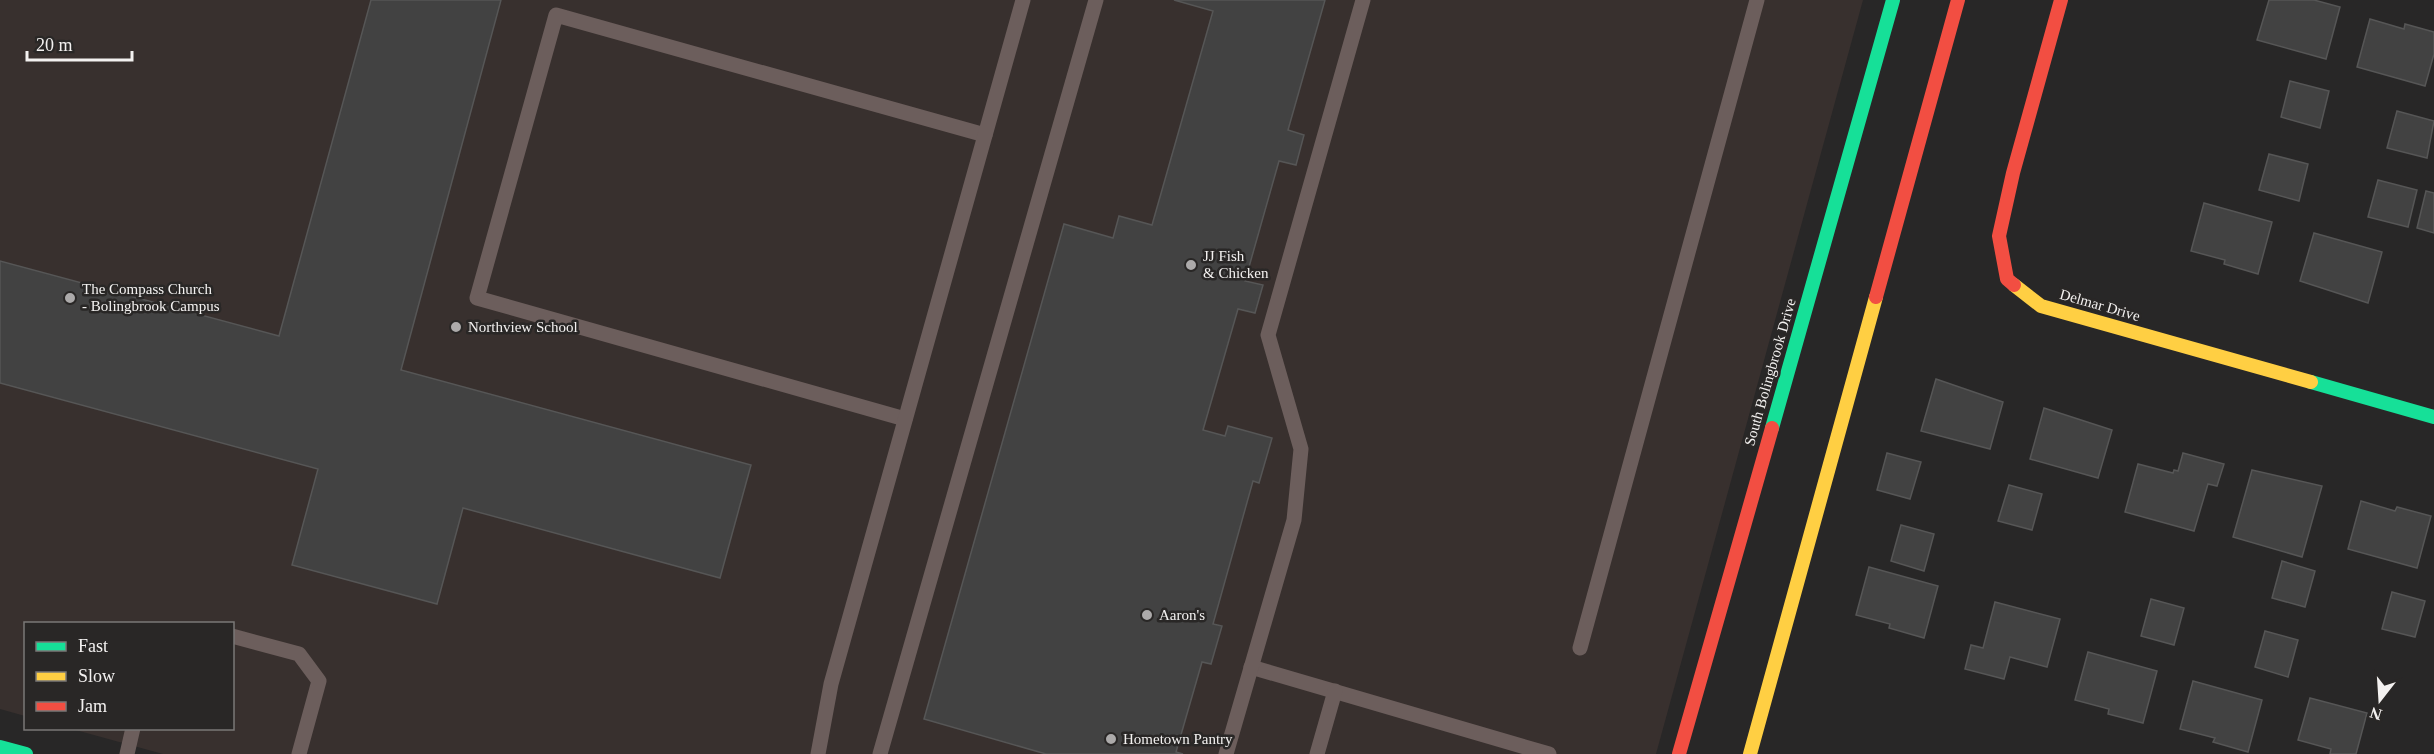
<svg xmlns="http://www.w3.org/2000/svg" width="2434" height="754" font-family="'Times New Roman',serif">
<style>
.built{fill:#38302e}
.building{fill:#424242;stroke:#565656;stroke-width:1.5}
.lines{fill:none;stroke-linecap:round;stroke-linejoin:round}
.lane{stroke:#6c5e5c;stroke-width:15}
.fast{stroke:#16e098;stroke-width:14}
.slow{stroke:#ffcf43;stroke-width:14}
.jam{stroke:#f24e42;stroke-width:14}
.poi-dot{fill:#acaaaa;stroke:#292726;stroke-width:2}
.labels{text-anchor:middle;stroke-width:5;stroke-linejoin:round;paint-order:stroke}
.poi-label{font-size:15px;fill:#f3f1f0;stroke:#292726;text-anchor:start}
.street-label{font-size:15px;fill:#f3f1f0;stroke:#292726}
</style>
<rect width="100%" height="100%" fill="#282727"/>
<polygon class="built" points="0,0 1863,0 1656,754 163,754 72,729 232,728 232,624 26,624 25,716 0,709"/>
<g class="building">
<polygon points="371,0 501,0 401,370 751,465 720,578 463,508 437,604 292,565 318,469 0,383 0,261 279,336"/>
<polygon points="1174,0 1325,0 1288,130 1304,135 1296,165 1279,161 1245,281 1263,285 1255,313 1238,309 1203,430 1225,436 1228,426 1272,438 1259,483 1253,481 1213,624 1222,626 1211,664 1202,662 1176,752 1183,754 1046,754 924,719 1064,224 1113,238 1119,216 1152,225 1213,11"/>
<polygon points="2269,0 2314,0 2340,7 2326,59 2257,40"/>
<polygon points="2370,19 2404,29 2405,24 2434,32 2434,54 2425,86 2357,67"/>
<polygon points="2290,81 2329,91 2320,128 2281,117"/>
<polygon points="2397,111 2434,121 2427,158 2387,148"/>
<polygon points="2269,154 2308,164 2299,201 2259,190"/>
<polygon points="2378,180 2417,190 2408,227 2368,217"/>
<polygon points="2426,191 2434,193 2434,233 2417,228"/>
<polygon points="2204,203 2272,222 2258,274 2224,264 2225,260 2191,251"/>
<polygon points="2314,233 2382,252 2368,303 2300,281"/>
<polygon points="1936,379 2003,402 1990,449 1921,431"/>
<polygon points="2044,408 2112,430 2098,478 2030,459"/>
<polygon points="1887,453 1921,462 1910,499 1877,490"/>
<polygon points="2183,453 2224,464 2217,486 2208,484 2194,531 2125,512 2138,464 2173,473 2174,470 2178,471"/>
<polygon points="2252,470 2322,486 2302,557 2233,537"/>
<polygon points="2009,485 2042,494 2032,530 1998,521"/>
<polygon points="2361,501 2395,511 2397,507 2431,516 2417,568 2348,549"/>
<polygon points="1901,525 1934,534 1924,571 1891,561"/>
<polygon points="2282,561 2315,571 2305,607 2272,598"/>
<polygon points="1869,567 1938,586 1924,638 1889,628 1890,624 1856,615"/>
<polygon points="2392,592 2425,601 2415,637 2382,629"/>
<polygon points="2151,599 2184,608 2174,645 2141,636"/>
<polygon points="1995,602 2060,619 2047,667 2010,657 2004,679 1965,669 1971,645 1983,648"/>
<polygon points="2265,631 2298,640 2288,677 2255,667"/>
<polygon points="2088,652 2157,671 2143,723 2108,714 2109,709 2075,700"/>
<polygon points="2193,681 2262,700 2248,752 2213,742 2215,738 2180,729"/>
<polygon points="2310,698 2367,713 2356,754 2330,754 2331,749 2298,740"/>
</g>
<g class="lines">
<g class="lane">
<polyline points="905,419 477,298 556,15 985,135"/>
<polyline points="232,636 299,654 319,681 299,754"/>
<polyline points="1580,648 1757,0"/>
<polyline points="1251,667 1549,754"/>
<polyline points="127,754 133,728"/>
<polyline points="818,754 831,684 1023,0"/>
<polyline points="880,754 1096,0"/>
<polyline points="1226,754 1294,520 1301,449 1268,335 1363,0"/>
<polyline points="1317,754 1335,691"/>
</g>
<g class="fast">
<polyline points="2311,382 2434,417"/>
<polyline points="1772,428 1893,0"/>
<polyline points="0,747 26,754"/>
</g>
<g class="slow">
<polyline points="2014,285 2041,306 2311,382"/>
<polyline points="1750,754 1876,297"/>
</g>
<g class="jam">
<polyline points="2014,285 2007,279 1999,236 2013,173 2061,0"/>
<polyline points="1876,297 1958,0"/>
<polyline points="1679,754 1772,428"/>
</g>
</g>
<g class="poi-dot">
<circle cx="1191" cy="265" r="6"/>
<circle cx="70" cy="298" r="6"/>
<circle cx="456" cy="327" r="6"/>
<circle cx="1147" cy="615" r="6"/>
<circle cx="1111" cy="739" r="6"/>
</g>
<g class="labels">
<g class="poi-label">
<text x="1203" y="261">JJ Fish<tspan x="1203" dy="17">&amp; Chicken</tspan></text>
<text x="82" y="294">The Compass Church<tspan x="82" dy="17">- Bolingbrook Campus</tspan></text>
<text x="468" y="332">Northview School</text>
<text x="1159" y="620">Aaron's</text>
<text x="1123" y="744">Hometown Pantry</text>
</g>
<g class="street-label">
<text transform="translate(2100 305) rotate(16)" y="5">Delmar Drive</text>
<text transform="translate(1770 372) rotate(-74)" y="5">South Bolingbrook Drive</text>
</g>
</g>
<rect x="24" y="622" width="210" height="108" fill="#292726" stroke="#7a7877" stroke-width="1.5"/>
<rect x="36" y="642" width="30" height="9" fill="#16e098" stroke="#7a7877" stroke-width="1.5"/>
<text x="78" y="652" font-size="18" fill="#f3f1f0">Fast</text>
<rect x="36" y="672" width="30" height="9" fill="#ffcf43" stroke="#7a7877" stroke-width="1.5"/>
<text x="78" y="682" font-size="18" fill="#f3f1f0">Slow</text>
<rect x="36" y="702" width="30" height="9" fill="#f24e42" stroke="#7a7877" stroke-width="1.5"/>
<text x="78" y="712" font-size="18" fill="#f3f1f0">Jam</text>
<g transform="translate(2380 700) rotate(197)" stroke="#292726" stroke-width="4.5" paint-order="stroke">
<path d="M0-4.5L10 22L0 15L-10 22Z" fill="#f3f1f0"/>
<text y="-9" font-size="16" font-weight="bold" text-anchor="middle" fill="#f3f1f0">N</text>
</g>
<path d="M27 51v9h105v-9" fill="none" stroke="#f3f1f0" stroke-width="3"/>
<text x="36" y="51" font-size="18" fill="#f3f1f0" stroke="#292726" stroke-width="4.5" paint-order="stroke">20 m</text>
</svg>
